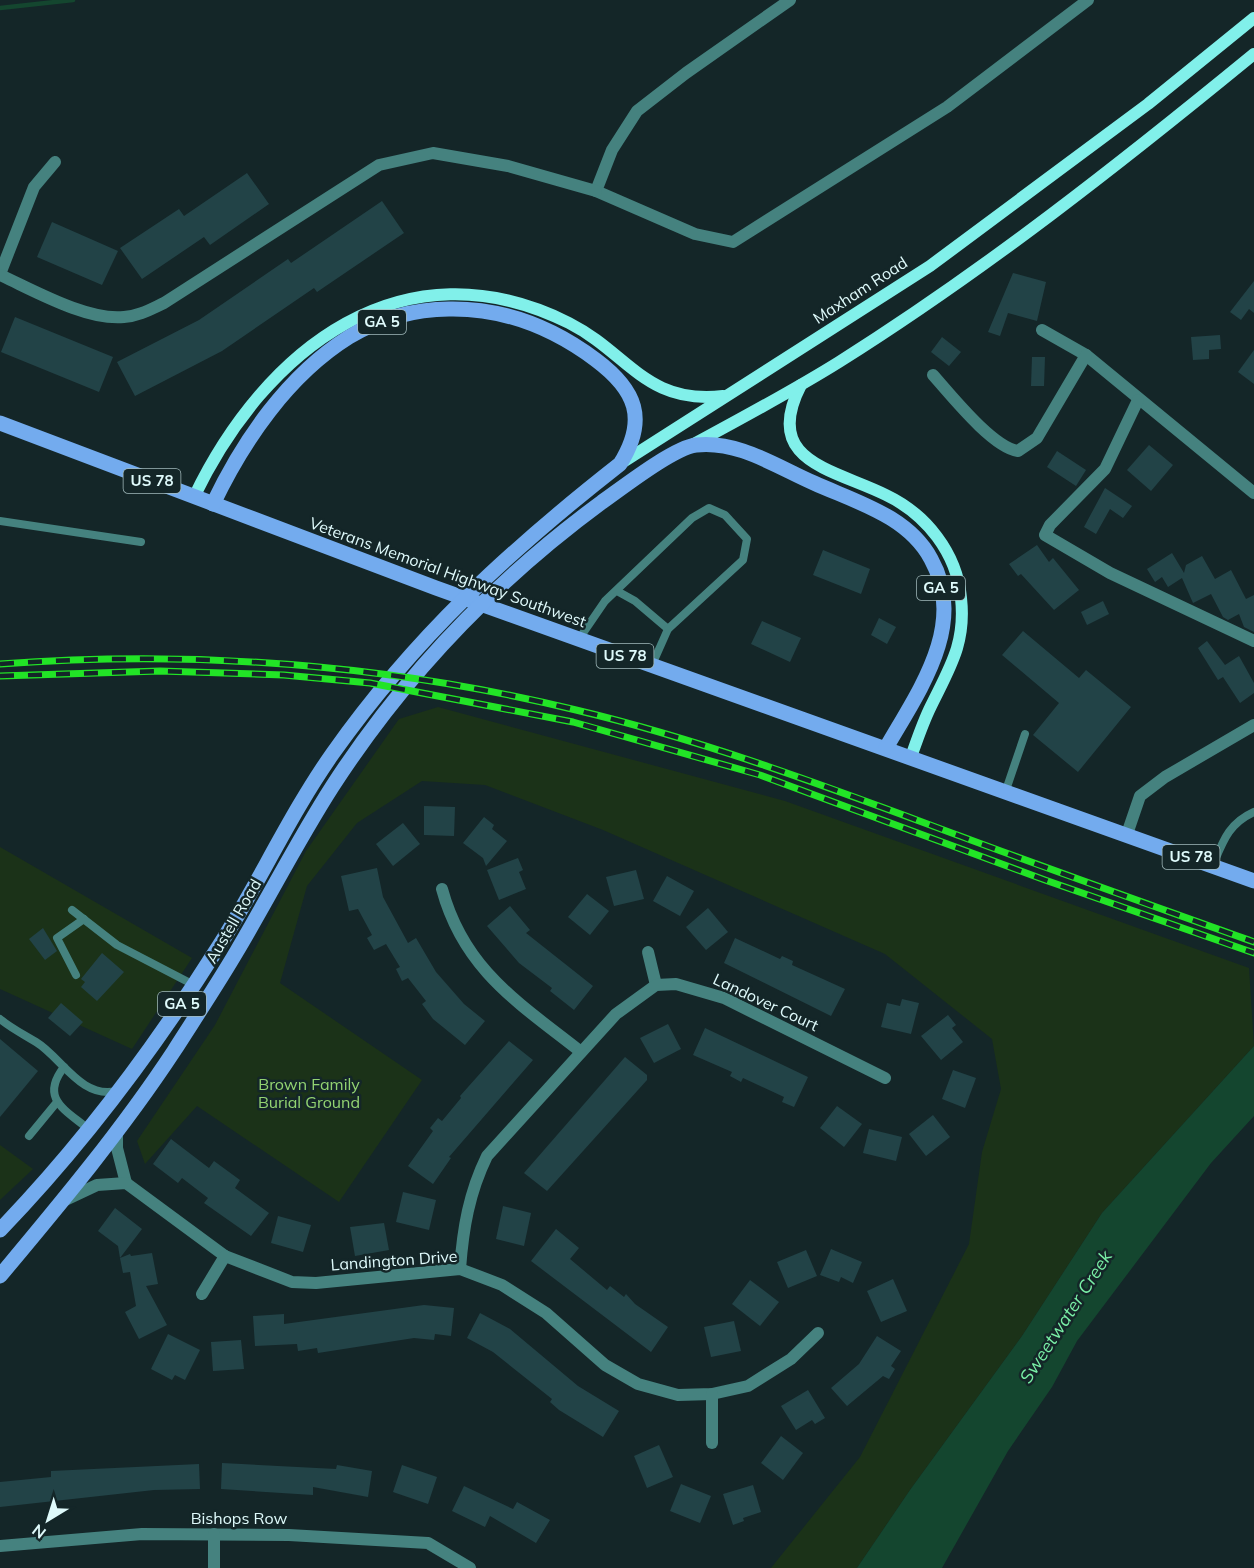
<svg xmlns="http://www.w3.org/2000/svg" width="1254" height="1568" font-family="Mulish,sans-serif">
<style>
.green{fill:#1b3218}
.water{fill:#14462f}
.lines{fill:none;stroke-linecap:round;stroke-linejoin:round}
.stream{stroke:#14462f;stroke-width:4.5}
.building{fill:#224347}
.service{stroke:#45827f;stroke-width:8}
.minor{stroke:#45827f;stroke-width:12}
.secondary{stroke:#81f0ea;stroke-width:12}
.primary{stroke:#73abee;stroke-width:15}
.rail-casing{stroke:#22e426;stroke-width:7}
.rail{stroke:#142628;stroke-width:4.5;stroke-dasharray:14;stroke-linecap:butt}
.labels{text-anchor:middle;stroke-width:5;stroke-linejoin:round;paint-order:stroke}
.shield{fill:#142628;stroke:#a2babc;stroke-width:1.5}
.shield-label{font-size:15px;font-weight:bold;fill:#dffafb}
.street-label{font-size:16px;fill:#dffafb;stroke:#142628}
.park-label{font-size:16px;fill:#93d472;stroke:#142628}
.water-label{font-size:18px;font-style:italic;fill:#79efa6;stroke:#142628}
</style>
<rect width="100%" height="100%" fill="#142628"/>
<g class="green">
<polygon points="438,707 785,801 1249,968 1254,1046 1102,1213 1022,1336 910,1490 857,1568 771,1568 860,1457 969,1244 982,1152 1001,1089 992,1039 885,954 603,830 485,785 422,781 357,823 307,886 280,983 422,1080 339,1202 197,1106 145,1164 137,1141 215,1025 306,851 399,719"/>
<polygon points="0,847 192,958 132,1049 0,989"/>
<polygon points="0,1145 33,1169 0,1200"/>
</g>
<polygon class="water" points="1254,1046 1254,1116 1211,1163 1077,1341 1052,1387 1008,1451 942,1568 857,1568 910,1490 1022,1336 1102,1213"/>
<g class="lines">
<polyline class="stream" points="0,8 73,0"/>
</g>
<g class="building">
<polygon points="247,173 269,204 210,245 204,237 142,279 120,248 179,209 184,216"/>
<polygon points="382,201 404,233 317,292 314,288 222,351 135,396 117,362 199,320 288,259 291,263"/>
<polygon points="52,222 118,251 102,285 37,257"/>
<polygon points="1013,273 1046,282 1037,321 1008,313 1000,336 988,332"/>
<polygon points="1254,281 1254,313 1249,309 1241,320 1230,312"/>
<polygon points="15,317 113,357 99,392 1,352"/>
<polygon points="1220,335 1221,349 1209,350 1209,359 1193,360 1191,337"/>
<polygon points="942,337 961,352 949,366 931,352"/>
<polygon points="1254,350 1254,384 1238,372"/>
<polygon points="1032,357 1045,357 1044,386 1031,386"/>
<polygon points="1149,445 1173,465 1151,491 1127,470"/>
<polygon points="1057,451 1086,470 1076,486 1047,467"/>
<polygon points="1105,488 1132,506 1123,518 1110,509 1096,534 1084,527"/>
<polygon points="1037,545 1049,562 1053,558 1079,590 1054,610 1021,574 1018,576 1009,564"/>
<polygon points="823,550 870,569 861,594 813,575"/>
<polygon points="1172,553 1184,573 1186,565 1202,556 1215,579 1231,570 1246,599 1254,595 1254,632 1244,627 1239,614 1228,620 1223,617 1211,594 1193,603 1182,578 1168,587 1162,577 1155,582 1147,569"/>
<polygon points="1103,601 1109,614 1087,625 1081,612"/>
<polygon points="879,618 896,627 887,644 871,635"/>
<polygon points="762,621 801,638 790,662 751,644"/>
<polygon points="1023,631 1079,678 1086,670 1131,707 1078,772 1033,735 1059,703 1002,655"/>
<polygon points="1207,641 1225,665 1239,656 1254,683 1254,693 1240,703 1223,677 1218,680 1198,648"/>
<polygon points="424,806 455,807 454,836 424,835"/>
<polygon points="484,817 494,825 492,829 507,841 486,866 483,858 463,843"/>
<polygon points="403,823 420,844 393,866 376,844"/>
<polygon points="518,858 523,870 519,872 526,889 499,900 487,870"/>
<polygon points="377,868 383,897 408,943 416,938 436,972 464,1004 485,1021 465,1045 433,1019 422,1004 426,1001 408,978 402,981 396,969 400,967 386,944 374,950 367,938 372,935 358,909 349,911 341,876"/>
<polygon points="636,870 644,899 614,906 606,877"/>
<polygon points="667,876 694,891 680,916 653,901"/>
<polygon points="587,894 609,911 590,935 568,917"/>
<polygon points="510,906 530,930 526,933 593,986 574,1010 550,991 552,988 519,963 487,926"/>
<polygon points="708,908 728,932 706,950 686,927"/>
<polygon points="43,928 57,951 45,960 29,939"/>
<polygon points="735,938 780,959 782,956 793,961 792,965 845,989 831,1016 724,963"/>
<polygon points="102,953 124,972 97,1001 81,987 85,982 81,979"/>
<polygon points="902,999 919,1003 911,1034 881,1027 887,1003 900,1006"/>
<polygon points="61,1003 83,1022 70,1036 48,1018"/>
<polygon points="948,1015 956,1025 952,1028 963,1042 941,1060 921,1036"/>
<polygon points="668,1024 681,1049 654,1063 640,1038"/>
<polygon points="705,1028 808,1077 794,1107 782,1102 784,1097 743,1078 741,1082 730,1076 732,1072 693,1055"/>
<polygon points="0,1039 38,1071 0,1117"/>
<polygon points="509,1041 533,1060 449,1157 451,1158 433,1184 408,1166 433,1131 430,1128 438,1118 442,1121 461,1098 460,1096"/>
<polygon points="625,1057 647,1075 647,1080 547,1191 524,1173"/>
<polygon points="953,1070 976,1078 965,1108 942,1099"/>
<polygon points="837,1106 862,1124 844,1147 820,1128"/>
<polygon points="933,1115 950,1137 926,1156 909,1134"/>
<polygon points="869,1129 902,1137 896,1161 863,1153"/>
<polygon points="171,1139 209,1168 214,1161 240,1180 235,1188 269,1213 251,1236 204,1203 208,1198 182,1178 178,1183 153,1164"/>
<polygon points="403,1192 436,1200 429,1230 396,1222"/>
<polygon points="503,1206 531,1213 524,1246 496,1239"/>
<polygon points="115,1208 142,1229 120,1258 118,1246 98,1231"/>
<polygon points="278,1216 311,1225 303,1252 271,1243"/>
<polygon points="384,1223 389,1250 355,1256 350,1227"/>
<polygon points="556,1229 579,1248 570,1259 607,1290 610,1286 624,1297 626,1294 635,1304 668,1327 651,1352 531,1261"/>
<polygon points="831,1249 862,1262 853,1283 841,1277 839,1282 820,1275"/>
<polygon points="806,1250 817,1276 788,1288 777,1262"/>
<polygon points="152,1253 158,1284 146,1286 167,1325 139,1339 125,1312 136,1306 130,1272 123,1273 120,1258 130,1254 131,1256"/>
<polygon points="893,1279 907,1311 881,1322 867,1291"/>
<polygon points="750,1280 779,1302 760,1326 732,1304"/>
<polygon points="424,1305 454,1308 451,1336 435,1334 434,1340 414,1338 318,1353 317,1348 298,1351 297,1344 255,1346 253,1316 284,1314 284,1324"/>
<polygon points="480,1313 510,1329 578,1386 619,1411 603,1437 559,1410 550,1402 552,1399 493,1352 467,1338"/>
<polygon points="734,1321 741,1351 711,1357 704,1327"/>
<polygon points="168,1334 200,1350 185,1380 175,1375 172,1380 151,1369"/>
<polygon points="877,1336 901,1351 891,1366 895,1369 889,1379 883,1376 847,1406 831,1388 859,1364"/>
<polygon points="241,1340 244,1369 213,1371 211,1342"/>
<polygon points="808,1390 825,1418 815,1424 812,1420 796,1430 781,1406"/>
<polygon points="781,1436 803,1453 783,1480 761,1463"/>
<polygon points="659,1445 673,1477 647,1488 634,1456"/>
<polygon points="222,1463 336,1469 337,1465 372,1471 368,1497 313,1487 313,1495 221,1489"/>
<polygon points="199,1464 200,1489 154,1490 0,1507 0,1482 51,1477 51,1471"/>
<polygon points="402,1465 437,1477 428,1504 393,1492"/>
<polygon points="681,1484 711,1496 700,1523 670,1511"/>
<polygon points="753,1485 761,1512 743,1518 744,1521 733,1525 723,1494"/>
<polygon points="464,1486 513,1509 517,1502 550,1520 536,1543 490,1516 485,1527 452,1511"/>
</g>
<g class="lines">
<g class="service">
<polyline points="0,521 141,542"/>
<polyline points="617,591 635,601 668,629"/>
<polyline points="579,639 605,601 692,518 709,508 725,515 747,539 743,560 668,629 652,665"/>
<polyline points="1006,790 1025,734"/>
<path d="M1213,865C1223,841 1229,823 1254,812"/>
<polyline points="72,910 117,945 194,985"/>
<polyline points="76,975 57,938 84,919"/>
<path d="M0,1019C12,1029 23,1034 36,1042C61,1057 81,1099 116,1091"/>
<path d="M64,1067C40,1098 64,1109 87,1128"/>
<polyline points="29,1136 57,1102"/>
</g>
<g class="minor">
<polyline points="790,0 686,73 637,111 612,150 596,191 695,234 733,242 947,107 1088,0"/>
<polyline points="0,274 34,187 55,162"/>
<path d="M0,275C33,290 87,321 124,317C139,316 151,309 164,303L379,165L433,153L508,166L596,191"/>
<polyline points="1042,330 1086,355 1254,493"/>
<path d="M933,375C951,395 992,447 1018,451L1037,438L1086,355"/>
<polyline points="1138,400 1105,469 1050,525 1045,535 1110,573 1254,641"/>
<polyline points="1127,834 1140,796 1165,777 1254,725"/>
<path d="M442,889C464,970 519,1003 581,1052"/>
<polyline points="648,952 656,985"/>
<polyline points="117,1130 117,1148 126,1183"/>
<polyline points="63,1201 97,1185 126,1183 225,1256 292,1282 316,1283 460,1269 502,1285 546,1313 605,1365 638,1384 678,1395 712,1394 748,1386 791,1359 818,1333"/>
<path d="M460,1269C463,1228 469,1193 487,1156L616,1014L656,985L676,984L724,998L885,1078"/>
<polyline points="202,1294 225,1256"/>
<polyline points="712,1443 712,1394"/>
<polyline points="0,1546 142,1534 289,1535 428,1543 470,1568"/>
<polyline points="214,1568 214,1534"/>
</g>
<g class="secondary">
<path d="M801,385C761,462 834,469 886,495C926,514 957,553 961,598C966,643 950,667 931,706C923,722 917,740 911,757"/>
<path d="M692,445C742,418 791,392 839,362C985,270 1121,163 1254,54"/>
<polyline points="620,464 930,266 1148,104 1254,18"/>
<path d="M194,497C265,349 403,240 569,323C628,353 646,405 723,396"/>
</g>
<g class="primary">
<polyline points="0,423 436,588 1254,881"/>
<path d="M0,1230C82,1145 156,1046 219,946C259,883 290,814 333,753C415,637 509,551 620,464C648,419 636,390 596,360C552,327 504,308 449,309C415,309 378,319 349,337C288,375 243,441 213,504"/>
<path d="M0,1276C61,1203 122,1130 174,1051C195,1018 217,985 237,951C269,897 298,840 332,787C403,677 496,580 602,502C622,488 673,448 696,445C738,440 777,467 814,483C856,502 908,516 931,559C968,625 918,692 886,748"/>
</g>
<g class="rail-casing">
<g id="rail">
<path d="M0,664C194,650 387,664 576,710C707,741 833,789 960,836C1057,872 1156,907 1254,942"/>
<polyline points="0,676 160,671 284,675 370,683 573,722 760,775 1045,880 1254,953"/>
</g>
</g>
<use href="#rail" class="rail"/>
</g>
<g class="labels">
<g class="shield">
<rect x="358" y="310" width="48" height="24" rx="4.5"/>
<rect x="123.5" y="469" width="57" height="24" rx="4.5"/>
<rect x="917" y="576" width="48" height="24" rx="4.5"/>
<rect x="596.5" y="644" width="57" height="24" rx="4.5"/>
<rect x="1162.5" y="845" width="57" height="24" rx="4.5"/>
<rect x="158" y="992" width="48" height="24" rx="4.5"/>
</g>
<g class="shield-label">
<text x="382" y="327">GA 5</text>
<text x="152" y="486">US 78</text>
<text x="941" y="593">GA 5</text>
<text x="625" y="661">US 78</text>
<text x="1191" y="862">US 78</text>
<text x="182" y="1009">GA 5</text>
</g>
<g class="street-label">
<text transform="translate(860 290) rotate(-33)" y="6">Maxham Road</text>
<text transform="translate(448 572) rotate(20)" y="6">Veterans Memorial Highway Southwest</text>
<text transform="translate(233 921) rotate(-60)" y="6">Austell Road</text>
<text transform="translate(766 1002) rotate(25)" y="6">Landover Court</text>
<text transform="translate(394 1260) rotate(-4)" y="6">Landington Drive</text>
<text x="239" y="1524">Bishops Row</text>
</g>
<g class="park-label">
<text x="309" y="1090">Brown Family<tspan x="309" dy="18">Burial Ground</tspan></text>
</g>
<g class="water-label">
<text transform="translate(1066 1317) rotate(-57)" y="6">Sweetwater Creek</text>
</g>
</g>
<g transform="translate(48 1520) rotate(218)" stroke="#142628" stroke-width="4.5" paint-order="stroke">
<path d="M0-4.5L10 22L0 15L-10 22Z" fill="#dffafb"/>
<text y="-9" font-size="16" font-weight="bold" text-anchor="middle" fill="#dffafb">N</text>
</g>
</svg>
